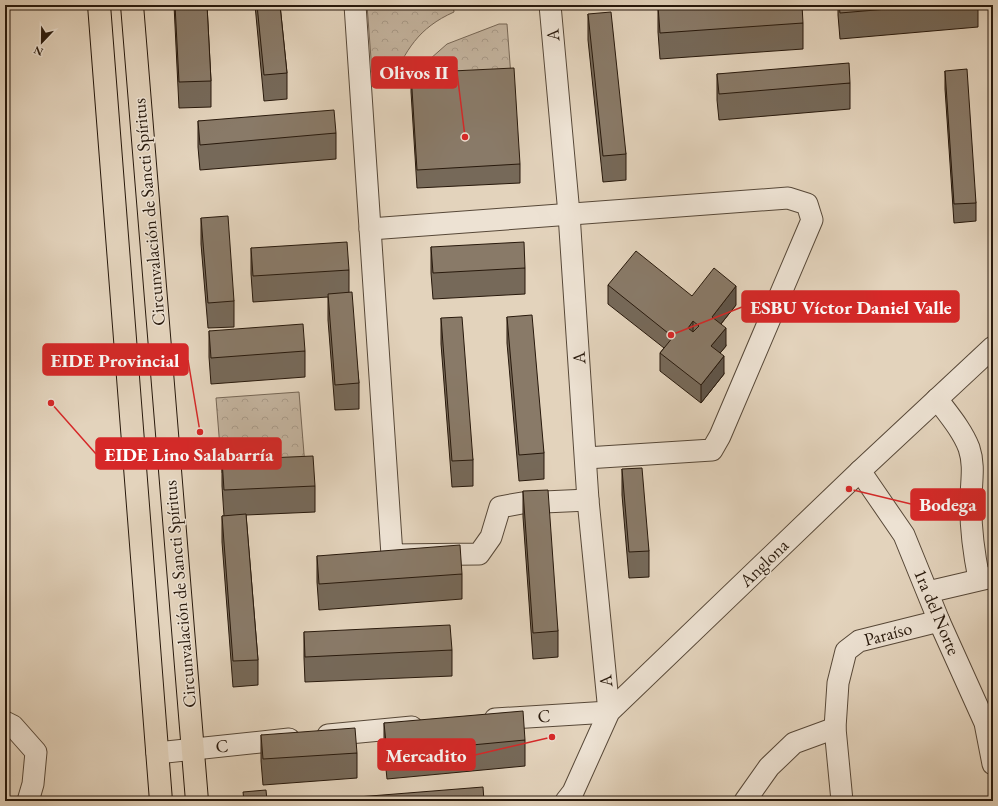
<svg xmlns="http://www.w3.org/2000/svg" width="998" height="806" font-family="'EB Garamond',serif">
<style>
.park{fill:url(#park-crowns);stroke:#766655}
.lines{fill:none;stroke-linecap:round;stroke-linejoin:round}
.minor-casing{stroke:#574838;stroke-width:23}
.highway-casing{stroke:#28190c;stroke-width:24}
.minor{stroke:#ede2d3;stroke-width:21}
.highway{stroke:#e3d3bc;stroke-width:22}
.wall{fill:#766959;stroke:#28190c}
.shaded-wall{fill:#605549;stroke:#28190c}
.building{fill:#897a68;stroke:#28190c;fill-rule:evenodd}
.labels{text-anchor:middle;stroke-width:3;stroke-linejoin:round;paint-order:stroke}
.street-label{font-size:18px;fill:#28190c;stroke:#ede2d3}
.leader{fill:none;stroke:#d62828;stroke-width:1.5}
.callout-dot{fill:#d62828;stroke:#ede2d3;stroke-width:1.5}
.callout{fill:#d62828;stroke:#d62828;stroke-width:1.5}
.callout-label{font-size:19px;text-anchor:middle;font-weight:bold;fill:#fff}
</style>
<defs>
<pattern id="park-crowns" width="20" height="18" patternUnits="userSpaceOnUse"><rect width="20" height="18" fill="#c3b39e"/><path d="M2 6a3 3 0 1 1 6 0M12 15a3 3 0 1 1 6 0" fill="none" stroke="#a89987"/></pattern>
</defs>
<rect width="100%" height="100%" fill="#e3d3bc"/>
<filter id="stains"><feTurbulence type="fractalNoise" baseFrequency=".005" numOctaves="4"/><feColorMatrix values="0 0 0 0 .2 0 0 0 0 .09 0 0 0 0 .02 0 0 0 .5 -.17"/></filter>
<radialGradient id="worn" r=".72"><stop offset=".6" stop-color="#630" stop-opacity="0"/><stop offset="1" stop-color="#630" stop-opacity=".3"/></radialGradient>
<g class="park">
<path d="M367,5H453L454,12C418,28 406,50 390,85L377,82L372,72Z"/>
<polygon points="499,24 507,24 511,77 419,82 430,59 447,44"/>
<polygon points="299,392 305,466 222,473 216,398"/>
</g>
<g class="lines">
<g class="minor-casing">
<g id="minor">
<polyline points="355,5 392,555 479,554 491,537 500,507 522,503 588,500"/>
<polyline points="370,229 788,198 807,204 812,220 720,436 712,450 586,458"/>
<path d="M937,399C949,415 962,430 969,448C975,466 971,482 971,500C970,526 974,554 979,579"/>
<polyline points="860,471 904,535 939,621 985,723 993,764"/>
<polyline points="928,592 992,577"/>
<polyline points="495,719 609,712 588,500 569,214 550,5"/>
<polyline points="5,722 13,726 36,752 33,784 28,801"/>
<polyline points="328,735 412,727"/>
<polyline points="157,753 289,739"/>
<polyline points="566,801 573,792 609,712 860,471 993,347"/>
<polyline points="745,801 769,767 794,743 835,728"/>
<polyline points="842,801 835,728 838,683 846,651 859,641 939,621"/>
</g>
</g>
<g class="highway-casing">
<g id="highway">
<polyline points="99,5 161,801"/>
<polyline points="132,5 197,801"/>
</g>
</g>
<use href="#minor" class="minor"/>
<use href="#highway" class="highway"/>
</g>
<g class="wall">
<polygon points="174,5 207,5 211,81 211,107 179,108"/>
<polygon points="255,5 280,5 287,73 287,99 264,101"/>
<polygon points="838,5 978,5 978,27 840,39 838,15"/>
<polygon points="658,6 803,23 803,49 660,59 658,32"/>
<polygon points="588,14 626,154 626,180 603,182 588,40"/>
<polygon points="945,71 976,203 976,221 954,223 945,89"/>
<polygon points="411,73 520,164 520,183 417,188 411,92"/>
<polygon points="717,74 850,83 850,109 719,120 717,100"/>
<polygon points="198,121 336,133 336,159 200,170 198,147"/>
<polygon points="201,218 234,301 234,327 208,328 201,244"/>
<polygon points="431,247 525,268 525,294 433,299 431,273"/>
<polygon points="251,248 349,270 349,293 359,383 359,409 335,410 328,320 328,297 253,302 251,274"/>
<polygon points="608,285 692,296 736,305 721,324 726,346 720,353 724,374 701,403 660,371 660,353 664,348 608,304"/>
<polygon points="507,317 544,453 544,479 519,481 507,343"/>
<polygon points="441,318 473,460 473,486 452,487 441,344"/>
<polygon points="209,331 305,351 305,377 211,384 209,357"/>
<polygon points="222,460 315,486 315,512 246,515 258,660 258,685 233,687 222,542 222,516 224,516 222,486"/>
<polygon points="622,469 649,551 649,577 629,578 622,495"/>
<polygon points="523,491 558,631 558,657 533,659 523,517"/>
<polygon points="317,556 462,574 462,599 319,610 317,582"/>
<polygon points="304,632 452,650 452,676 305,682 304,658"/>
<polygon points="384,723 525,740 525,766 387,779 384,749"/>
<polygon points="261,735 357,753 357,778 263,785 261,761"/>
</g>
<g class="shaded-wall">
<polygon points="736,286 736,305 712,335 712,317"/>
<polygon points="693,321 693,340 688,328"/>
<polygon points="726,328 726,346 711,364 711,346"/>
<polygon points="724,356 724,374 701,403 701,385"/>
</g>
<g class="building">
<polygon points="175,5 207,5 211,81 179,82"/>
<polygon points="257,5 280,5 287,73 264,75"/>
<polygon points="669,5 802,5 803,23 660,33 658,6"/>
<polygon points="839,5 935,5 840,13"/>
<polygon points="611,12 626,154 603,156 588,14"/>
<polygon points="849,63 850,83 719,94 717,74"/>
<polygon points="514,68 520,164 417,170 411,73"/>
<polygon points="967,69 976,203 954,204 945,71"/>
<polygon points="334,110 336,133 200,145 198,121"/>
<polygon points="228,216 234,301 208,303 201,218"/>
<polygon points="347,242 349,270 253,276 251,248"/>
<polygon points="524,242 525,268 433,273 431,247"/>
<path d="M636,251L692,296L714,268L736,286L712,317L726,328L711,346L724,356L701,385L660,353L673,337L608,285ZM693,321L699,326L693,332L688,328Z"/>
<polygon points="352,292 359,383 335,385 328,294"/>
<polygon points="532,315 544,453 519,455 507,317"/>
<polygon points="462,317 473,460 452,461 441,318"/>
<polygon points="303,324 305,351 211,358 209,331"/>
<polygon points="313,456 315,486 224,490 222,460"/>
<polygon points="642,468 649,551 629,552 622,469"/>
<polygon points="548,490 558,631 533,633 523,491"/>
<polygon points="246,514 258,660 233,661 222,516"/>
<polygon points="460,545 462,574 319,584 317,556"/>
<polygon points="450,625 452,650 305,657 304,632"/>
<polygon points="523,711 525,740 387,753 384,723"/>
<polygon points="355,728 357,753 263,759 261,735"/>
<polygon points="483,787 484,801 345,801 345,798"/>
<polygon points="266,790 267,801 244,801 243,792"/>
</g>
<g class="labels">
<g class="street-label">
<text transform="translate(553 35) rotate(-95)" y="6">A</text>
<text transform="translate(149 212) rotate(-95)" y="6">Circunvalación de Sancti Spíritus</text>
<text transform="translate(579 358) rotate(-94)" y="6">A</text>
<text transform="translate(764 563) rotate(-44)" y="6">Anglona</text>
<text transform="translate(180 594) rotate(-95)" y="6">Circunvalación de Sancti Spíritus</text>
<text transform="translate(937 612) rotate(67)" y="6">1ra del Norte</text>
<text transform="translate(888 634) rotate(-15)" y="6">Paraíso</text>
<text transform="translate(606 681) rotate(-96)" y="6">A</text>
<text transform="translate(544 716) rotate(-4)" y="6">C</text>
<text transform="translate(222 746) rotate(-6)" y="6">C</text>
</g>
</g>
<path class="leader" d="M465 137L457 72M671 335L742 307M200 432L188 360M51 403L96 454M849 489L911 504M552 737L475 755"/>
<g class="callout-dot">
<circle cx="465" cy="137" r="4"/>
<circle cx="671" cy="335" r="4"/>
<circle cx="200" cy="432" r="4"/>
<circle cx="51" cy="403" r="4"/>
<circle cx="849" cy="489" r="4"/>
<circle cx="552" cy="737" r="4"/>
</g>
<g class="callout">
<rect x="372" y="57" width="85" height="31" rx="4"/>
<rect x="742" y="291" width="217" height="31" rx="4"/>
<rect x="43" y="344" width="145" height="31" rx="4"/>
<rect x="96" y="438" width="185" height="31" rx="4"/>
<rect x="911" y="489" width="74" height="31" rx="4"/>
<rect x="378" y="739" width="97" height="31" rx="4"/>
</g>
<g class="callout-label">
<text x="414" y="79">Olivos II</text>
<text x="851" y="314">ESBU Víctor Daniel Valle</text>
<text x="115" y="367">EIDE Provincial</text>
<text x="189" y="461">EIDE Lino Salabarría</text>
<text x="948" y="511">Bodega</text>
<text x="426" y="762">Mercadito</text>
</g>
<rect width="998" height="806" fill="none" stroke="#e3d3bc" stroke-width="20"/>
<rect x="6" y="6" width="986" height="794" fill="none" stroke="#28190c" stroke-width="2"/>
<rect x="10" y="10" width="978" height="786" fill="none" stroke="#28190c"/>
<g transform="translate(42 42) rotate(202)" stroke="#ede2d3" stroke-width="3" paint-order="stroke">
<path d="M0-3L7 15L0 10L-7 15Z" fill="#28190c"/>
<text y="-6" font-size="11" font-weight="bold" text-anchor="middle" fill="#28190c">N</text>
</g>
<rect width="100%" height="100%" filter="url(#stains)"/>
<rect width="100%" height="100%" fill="url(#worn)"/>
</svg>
